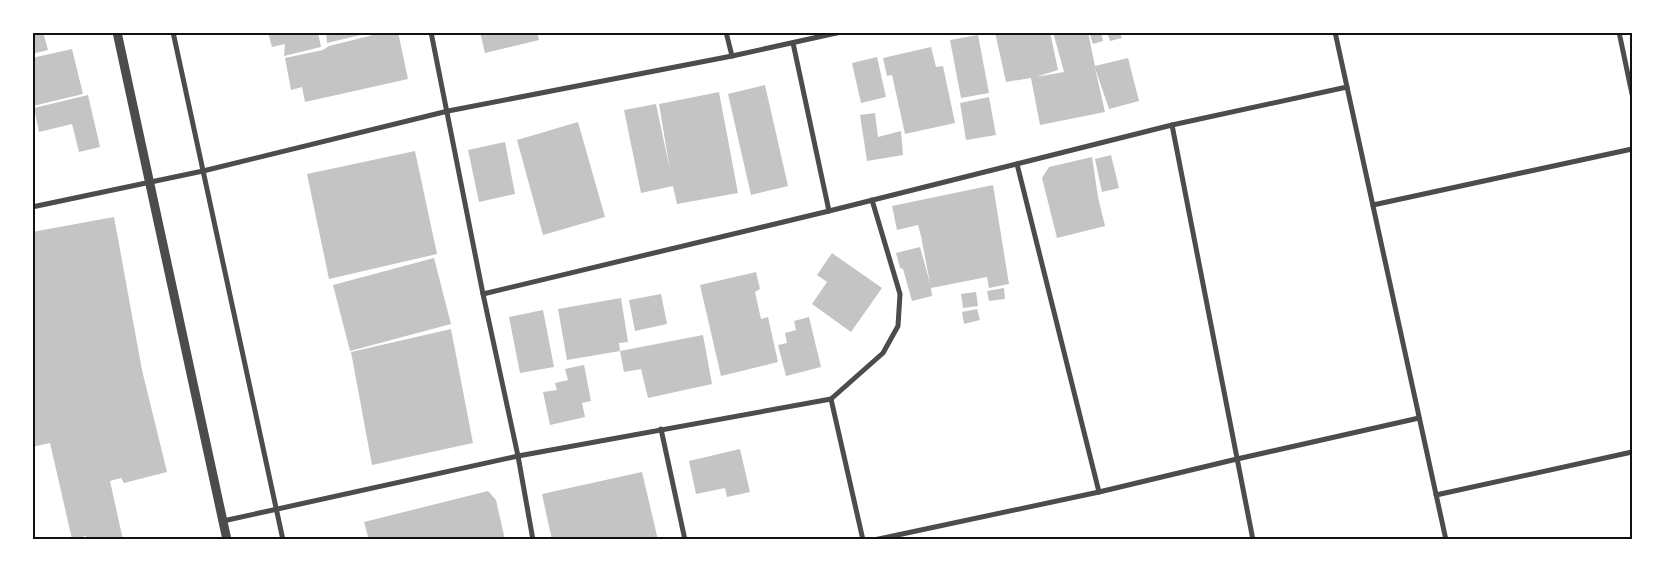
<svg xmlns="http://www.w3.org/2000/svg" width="1665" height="572" font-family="Quicksand,sans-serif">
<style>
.building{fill:#c4c4c4}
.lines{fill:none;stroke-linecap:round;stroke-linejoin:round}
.minor{stroke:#4c4c4c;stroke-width:5}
.tertiary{stroke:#4c4c4c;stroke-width:9}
.neatline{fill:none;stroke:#111;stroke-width:2}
</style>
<rect width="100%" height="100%" fill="#fff"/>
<g class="building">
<polygon points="32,32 43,32 48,50 32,54"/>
<polygon points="268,32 318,32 321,47 284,56 285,44 272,47"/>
<polygon points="326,32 369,32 369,33 327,43"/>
<polygon points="385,32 398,32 408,79 305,102 302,87 291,90 285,58 323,50 329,46"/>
<polygon points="480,32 537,32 539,40 485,53"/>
<polygon points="995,32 1050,32 1058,70 1036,77 1064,72 1053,32 1088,32 1095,66 1128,58 1139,101 1109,109 1095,68 1105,112 1040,125 1031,78 1006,82"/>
<polygon points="1089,32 1101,32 1103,41 1093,44"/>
<polygon points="1107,32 1120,32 1122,38 1110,41"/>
<polygon points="978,35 989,93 961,98 950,40"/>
<polygon points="931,47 936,67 943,66 955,123 905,134 892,75 887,76 883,58"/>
<polygon points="72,49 83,94 33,106 32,58"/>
<polygon points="877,57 886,97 861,103 852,63"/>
<polygon points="765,85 788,186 751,195 728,94"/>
<polygon points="719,92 738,193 677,204 673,186 641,193 624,110 656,104 670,170 659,104"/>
<polygon points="88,95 100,147 79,152 72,124 39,132 34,108"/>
<polygon points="989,97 996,135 966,140 960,103"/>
<polygon points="875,113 878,137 901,131 903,155 867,161 860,115"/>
<polygon points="578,122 605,217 543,235 517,140"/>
<polygon points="505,142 515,194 479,202 468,150"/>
<polygon points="415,151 437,254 329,279 307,174"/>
<polygon points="1111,155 1119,188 1102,192 1095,159"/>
<polygon points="1092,157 1098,197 1105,226 1057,238 1042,178 1049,167"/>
<polygon points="993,185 1009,284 989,288 987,277 931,288 932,296 912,301 903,269 900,268 896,253 920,247 930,283 921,236 918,225 897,230 892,206"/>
<polygon points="114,217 142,370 167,472 124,483 121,478 110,481 123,540 87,540 86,536 72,539 50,443 32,447 32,232"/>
<polygon points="832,253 882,288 851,332 812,304 827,282 817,275"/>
<polygon points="434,258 451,324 350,351 333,285"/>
<polygon points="756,272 760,289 755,292 761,319 768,317 778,362 721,376 700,285"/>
<polygon points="1004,288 1005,299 989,301 987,291"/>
<polygon points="976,292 978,306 963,308 961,294"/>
<polygon points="661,294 667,324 635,331 629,300"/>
<polygon points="621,298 628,342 619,343 620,351 567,360 558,309"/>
<polygon points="977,309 980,320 964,324 962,312"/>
<polygon points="543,310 554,367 520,373 509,317"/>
<polygon points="809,317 821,367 786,376 778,345 787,343 785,333 796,330 794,321"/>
<polygon points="451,329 473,443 372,465 351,352"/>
<polygon points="703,335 712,384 648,398 641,369 624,372 620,351"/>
<polygon points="584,365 591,401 582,403 585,417 550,425 543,392 557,390 555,383 568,380 565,369"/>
<polygon points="740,449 750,492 727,497 725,488 696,494 689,461"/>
<polygon points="642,472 658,540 552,540 542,494"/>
<polygon points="488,491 496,500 505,540 369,540 364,522"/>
</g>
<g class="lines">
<g class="minor">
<polyline points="173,32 283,540"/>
<polyline points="431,32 483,294 518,456 533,540"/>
<polyline points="726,32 732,56"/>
<polyline points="1335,32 1446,540"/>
<polyline points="1619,32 1632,94"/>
<polyline points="793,43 829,211"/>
<polyline points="1172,125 1253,540"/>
<polyline points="1017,164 1099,492"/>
<polyline points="1373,205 1632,149"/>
<polyline points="32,207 203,171 448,111 732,56 841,32"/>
<polyline points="483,294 829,211 1172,125 1347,87"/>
<polyline points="831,399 863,540"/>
<polyline points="661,429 685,540"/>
<polyline points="1436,495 1632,452"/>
<polyline points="223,521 518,456 831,399 883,353 898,326 900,294 872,200"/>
<polyline points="874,540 1099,492 1237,459 1419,418"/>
</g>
<polyline class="tertiary" points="117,32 227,540"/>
</g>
<rect width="1665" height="572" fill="none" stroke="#ffffff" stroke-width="68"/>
<rect x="34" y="34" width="1597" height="504" class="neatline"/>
</svg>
